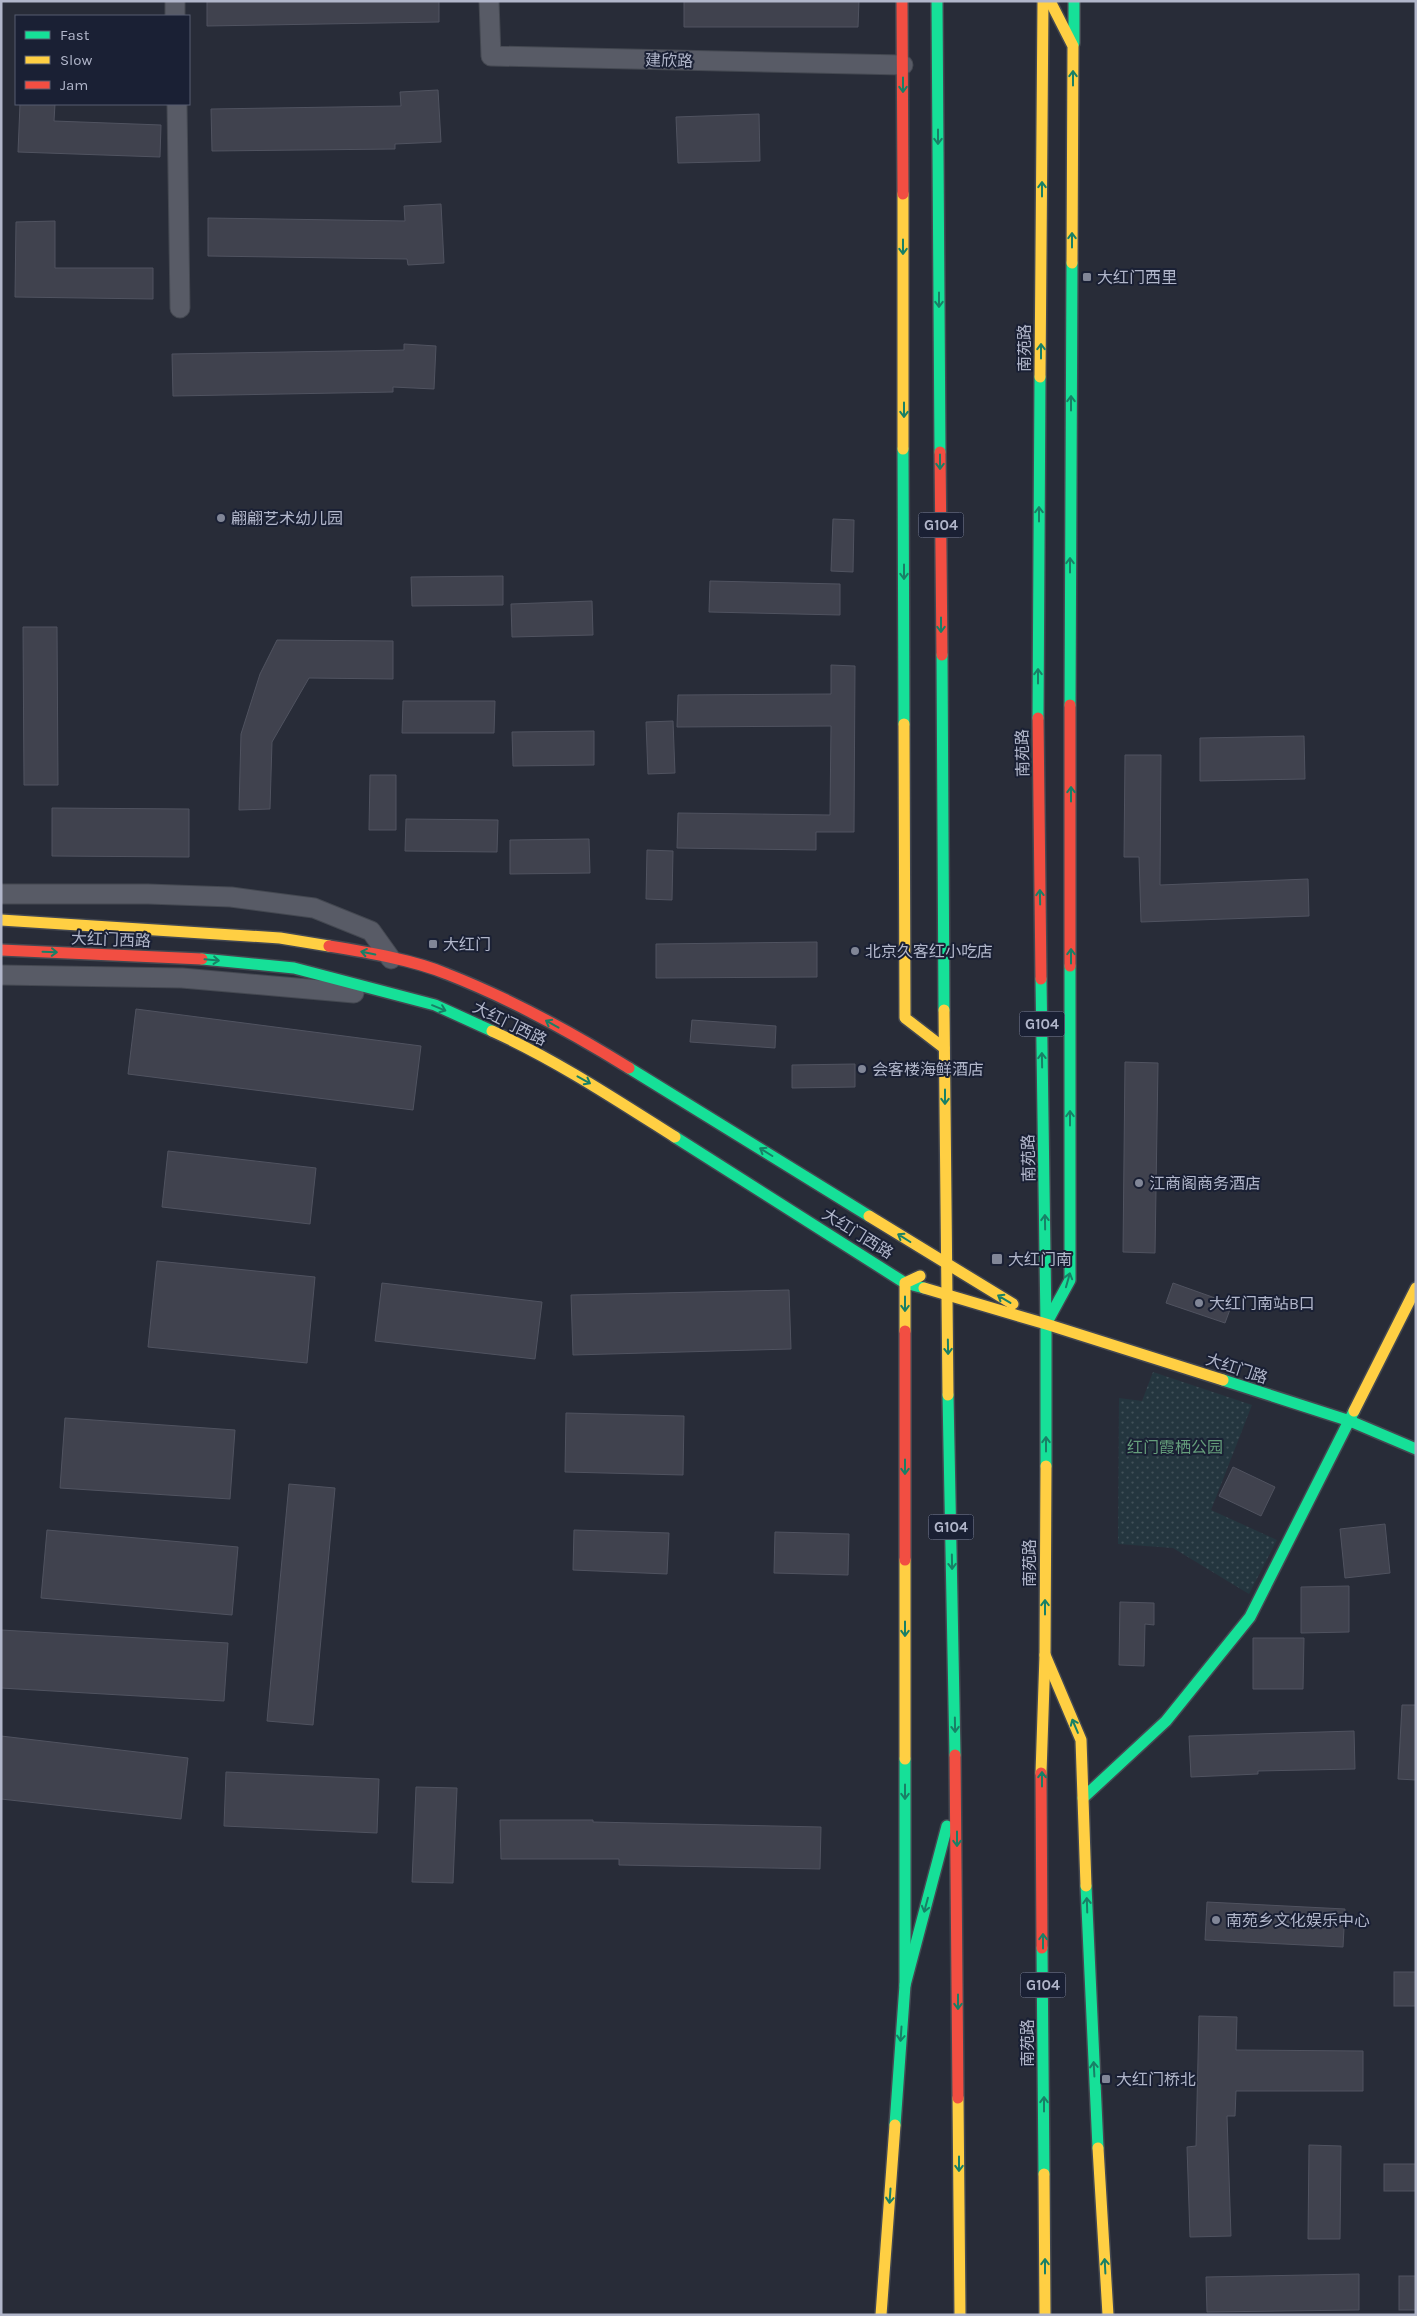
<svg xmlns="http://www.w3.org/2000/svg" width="1417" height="2316" font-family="Karla,'Noto Sans SC',sans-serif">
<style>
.park{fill:url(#park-dots)}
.building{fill:#40424e;stroke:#505360}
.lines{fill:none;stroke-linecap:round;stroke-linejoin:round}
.street-casing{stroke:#444851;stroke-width:21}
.fast-casing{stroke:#444851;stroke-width:14}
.slow-casing{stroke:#444851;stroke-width:14}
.jam-casing{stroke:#444851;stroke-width:14}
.street{stroke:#585b66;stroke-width:19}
.fast{stroke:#16e098;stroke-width:11}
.slow{stroke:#ffcf43;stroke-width:11}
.jam{stroke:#f24e42;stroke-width:11}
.oneway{stroke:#188066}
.poi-dot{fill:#818697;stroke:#1a2034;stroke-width:2}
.labels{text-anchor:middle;stroke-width:4;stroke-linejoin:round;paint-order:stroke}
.shield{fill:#1a2034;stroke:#84899d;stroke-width:1}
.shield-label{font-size:15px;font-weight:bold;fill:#b1b6ca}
.street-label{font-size:16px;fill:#b1b6ca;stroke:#1a2034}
.poi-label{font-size:16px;fill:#b1b6ca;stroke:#1a2034;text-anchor:start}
.park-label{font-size:16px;fill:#659e7b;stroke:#1a2034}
</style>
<defs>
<pattern id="park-dots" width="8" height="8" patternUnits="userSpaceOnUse" patternTransform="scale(1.25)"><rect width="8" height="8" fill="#24363f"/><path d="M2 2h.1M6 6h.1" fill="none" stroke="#415159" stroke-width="1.8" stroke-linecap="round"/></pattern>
</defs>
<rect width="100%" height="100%" fill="#282c38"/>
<polygon class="park" points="1153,1372 1252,1405 1211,1510 1277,1540 1249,1594 1173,1548 1118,1544 1119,1398 1142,1401"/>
<g class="building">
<polygon points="207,1 439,1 439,22 207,26"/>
<polygon points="684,1 859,1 858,27 684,27"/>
<polygon points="438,90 441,142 395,144 395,149 212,151 211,109 401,106 400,92"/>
<polygon points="20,104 55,104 54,121 161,125 160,157 18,152"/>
<polygon points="759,114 760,161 678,163 676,117"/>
<polygon points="441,204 444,263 408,265 407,259 208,256 208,218 405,221 404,206"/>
<polygon points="55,221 55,268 153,268 153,299 15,297 16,222"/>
<polygon points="404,344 436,346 434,389 393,387 393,392 173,396 172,354 404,350"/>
<polygon points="833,519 854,520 853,572 831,571"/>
<polygon points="503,576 503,605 412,606 411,577"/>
<polygon points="710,581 840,584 840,615 709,612"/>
<polygon points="592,601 593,635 512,637 511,604"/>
<polygon points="23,627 57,627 58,785 24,785"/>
<polygon points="277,640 393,641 393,679 309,678 272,742 270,809 239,810 241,734 260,674"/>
<polygon points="831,665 855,666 854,832 816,832 816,850 677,848 678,813 830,815 831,726 677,727 678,695 831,694"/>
<polygon points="403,701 495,701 494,733 402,733"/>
<polygon points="673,721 675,773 648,774 646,722"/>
<polygon points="594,731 594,765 513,766 512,732"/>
<polygon points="1304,736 1305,779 1200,781 1200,738"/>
<polygon points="1125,755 1161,755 1160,885 1308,879 1309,916 1141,922 1139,857 1124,857"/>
<polygon points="370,775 396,775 396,830 369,830"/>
<polygon points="52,808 189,809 189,857 52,856"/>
<polygon points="406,819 498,820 497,852 405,851"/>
<polygon points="589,839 590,873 510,874 510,840"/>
<polygon points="647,850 673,851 672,900 646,899"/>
<polygon points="817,942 817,977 656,978 656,944"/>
<polygon points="136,1009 421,1046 413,1110 128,1074"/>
<polygon points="692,1020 776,1026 775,1048 690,1042"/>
<polygon points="1125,1062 1158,1063 1155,1253 1123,1252"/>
<polygon points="855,1064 855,1087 792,1088 792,1065"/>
<polygon points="168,1151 316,1168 310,1224 162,1207"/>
<polygon points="157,1261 315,1277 307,1363 148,1347"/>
<polygon points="382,1283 542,1302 535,1359 375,1341"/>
<polygon points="1173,1283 1232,1304 1225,1323 1166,1303"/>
<polygon points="789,1290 791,1349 573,1355 571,1295"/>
<polygon points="566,1413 684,1416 683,1475 565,1472"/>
<polygon points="65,1418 235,1430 230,1499 60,1488"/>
<polygon points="1233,1467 1275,1487 1261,1516 1219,1496"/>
<polygon points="289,1484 335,1488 313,1725 267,1721"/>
<polygon points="1385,1524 1390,1573 1345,1578 1340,1529"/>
<polygon points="47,1530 238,1547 232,1615 41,1598"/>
<polygon points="574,1530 669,1533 667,1574 573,1570"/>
<polygon points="775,1532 849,1534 848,1575 774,1573"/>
<polygon points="1349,1586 1349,1632 1301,1633 1301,1587"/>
<polygon points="1120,1602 1154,1603 1154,1625 1145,1624 1144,1666 1119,1665"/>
<polygon points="1,1630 228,1643 224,1701 1,1688"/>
<polygon points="1253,1638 1304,1638 1303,1689 1253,1689"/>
<polygon points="1402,1705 1416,1705 1416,1780 1398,1779"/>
<polygon points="1354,1731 1355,1769 1258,1771 1258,1774 1191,1777 1189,1736"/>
<polygon points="1,1736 188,1758 181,1819 1,1799"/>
<polygon points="226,1772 379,1779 377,1833 224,1826"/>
<polygon points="416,1787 457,1788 453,1883 412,1882"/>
<polygon points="500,1820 593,1820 593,1822 821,1827 820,1869 619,1865 619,1859 501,1859"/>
<polygon points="1207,1902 1345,1909 1343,1947 1205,1940"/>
<rect x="1394" y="1972" width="22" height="34"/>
<polygon points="1199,2016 1237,2017 1236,2050 1363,2051 1363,2091 1236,2091 1235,2116 1227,2116 1231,2236 1190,2237 1187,2147 1196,2146"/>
<polygon points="1309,2145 1341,2146 1340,2239 1308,2239"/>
<rect x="1384" y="2164" width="32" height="27"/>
<polygon points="1359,2274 1359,2310 1207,2312 1206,2277"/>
<rect x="1399" y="2276" width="17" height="34"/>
</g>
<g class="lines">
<g class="street-casing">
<g id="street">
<polyline points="175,1 175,16"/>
<polyline points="489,1 491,56 903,65"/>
<polyline points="177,104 180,308"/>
<polyline points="1,894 148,894 231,897 314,908 371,931 391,959"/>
<polyline points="1,975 182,978 354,993"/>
</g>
</g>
<g class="fast-casing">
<g id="fast">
<polyline points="937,1 940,452"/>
<polyline points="1074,1 1074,43"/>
<polyline points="903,449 904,724"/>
<polyline points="942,655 944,1010"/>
<polyline points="1070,705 1072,263"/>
<polyline points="1038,718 1040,377"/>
<polyline points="202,959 294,968 435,1005 492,1031"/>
<polyline points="1041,979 1046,1324 1046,1466"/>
<polyline points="629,1068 869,1216"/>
<polyline points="675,1137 905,1283 924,1288"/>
<polyline points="1046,1324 1070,1280 1070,966"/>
<polyline points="1223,1380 1350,1421 1416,1449"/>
<polyline points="948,1395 955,1755"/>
<polyline points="1083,1798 1166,1721 1250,1617 1354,1411"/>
<polyline points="1086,1886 1098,2148"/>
<polyline points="1042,1948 1044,2174"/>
<polyline points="905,1985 947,1826"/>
<polyline points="895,2125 905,1985 905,1759"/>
</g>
</g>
<g class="slow-casing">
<g id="slow">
<polyline points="1050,1 1073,46 1072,263"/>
<polyline points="903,194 903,449"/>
<polyline points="1040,377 1043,1"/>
<polyline points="904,724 905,1018 944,1048"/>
<polyline points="1,920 280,938 329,946"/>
<polyline points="944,1010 948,1395"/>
<path d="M492,1031C556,1060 615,1099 675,1137"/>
<polyline points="869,1216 1013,1304"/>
<polyline points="924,1288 1046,1324 1223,1380"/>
<polyline points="905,1331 905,1283 920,1276"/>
<polyline points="1354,1411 1416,1288"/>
<polyline points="905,1560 905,1759"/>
<polyline points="1045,1655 1081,1740 1086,1886"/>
<polyline points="1041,1773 1045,1655 1046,1466"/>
<polyline points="958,2098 960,2315"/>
<polyline points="1098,2148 1108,2315"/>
<polyline points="1044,2174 1045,2315"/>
<polyline points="881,2315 895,2125"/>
</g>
</g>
<g class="jam-casing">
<g id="jam">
<polyline points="902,1 903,194"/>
<polyline points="940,452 942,655"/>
<polyline points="1070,705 1070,966"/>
<polyline points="1038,718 1041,979"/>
<path d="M329,946C366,952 414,960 447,974C511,999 571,1032 629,1068"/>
<polyline points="1,950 202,959"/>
<polyline points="905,1331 905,1560"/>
<polyline points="955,1755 958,2098"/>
<polyline points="1041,1773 1042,1948"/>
</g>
</g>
<use href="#street" class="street"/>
<use href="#fast" class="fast"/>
<use href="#slow" class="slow"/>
<use href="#jam" class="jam"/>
</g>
<defs><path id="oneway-shaft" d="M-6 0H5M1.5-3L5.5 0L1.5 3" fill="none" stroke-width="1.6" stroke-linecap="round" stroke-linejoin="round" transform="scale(1.25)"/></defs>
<g class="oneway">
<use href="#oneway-shaft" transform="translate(1073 78) rotate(-90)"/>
<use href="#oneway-shaft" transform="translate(903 85) rotate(90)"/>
<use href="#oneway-shaft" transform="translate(938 137) rotate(90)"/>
<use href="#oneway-shaft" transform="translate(1042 189) rotate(-90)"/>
<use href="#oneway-shaft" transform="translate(1072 240) rotate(-90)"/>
<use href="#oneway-shaft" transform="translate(903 247) rotate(90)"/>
<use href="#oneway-shaft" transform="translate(939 300) rotate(90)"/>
<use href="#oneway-shaft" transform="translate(1041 351) rotate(-90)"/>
<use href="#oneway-shaft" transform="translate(1071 403) rotate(-90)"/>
<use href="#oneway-shaft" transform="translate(904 410) rotate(90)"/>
<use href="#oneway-shaft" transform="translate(940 462) rotate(90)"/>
<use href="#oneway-shaft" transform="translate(1039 514) rotate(-90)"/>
<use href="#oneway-shaft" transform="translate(1070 565) rotate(-90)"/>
<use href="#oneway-shaft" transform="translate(904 572) rotate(90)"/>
<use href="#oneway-shaft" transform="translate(941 625) rotate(90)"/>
<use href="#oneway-shaft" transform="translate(1038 676) rotate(-90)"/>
<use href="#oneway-shaft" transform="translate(1071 794) rotate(-90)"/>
<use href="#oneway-shaft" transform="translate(1040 897) rotate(-91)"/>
<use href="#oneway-shaft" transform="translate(50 952) rotate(2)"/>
<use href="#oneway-shaft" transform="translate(368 953) rotate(-168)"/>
<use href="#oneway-shaft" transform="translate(1071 956) rotate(-90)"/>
<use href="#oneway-shaft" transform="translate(212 960) rotate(5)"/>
<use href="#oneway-shaft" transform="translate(439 1008) rotate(22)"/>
<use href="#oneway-shaft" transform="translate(552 1024) rotate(-151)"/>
<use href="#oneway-shaft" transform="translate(1042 1060) rotate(-91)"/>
<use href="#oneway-shaft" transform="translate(584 1080) rotate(29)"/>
<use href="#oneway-shaft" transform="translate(945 1097) rotate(90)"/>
<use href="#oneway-shaft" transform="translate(1070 1118) rotate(-90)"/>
<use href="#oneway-shaft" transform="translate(766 1152) rotate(-148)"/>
<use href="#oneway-shaft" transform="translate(1045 1222) rotate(-91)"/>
<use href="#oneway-shaft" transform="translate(904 1238) rotate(-148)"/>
<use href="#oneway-shaft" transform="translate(1068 1280) rotate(-74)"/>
<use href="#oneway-shaft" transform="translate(1004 1299) rotate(-149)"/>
<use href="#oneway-shaft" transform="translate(905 1304) rotate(90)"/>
<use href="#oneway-shaft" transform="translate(948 1347) rotate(89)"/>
<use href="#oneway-shaft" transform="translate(1046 1444) rotate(-90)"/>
<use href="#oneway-shaft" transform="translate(905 1467) rotate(90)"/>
<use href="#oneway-shaft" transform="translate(952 1562) rotate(89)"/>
<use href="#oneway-shaft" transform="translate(1045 1607) rotate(-90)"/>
<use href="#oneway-shaft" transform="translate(905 1629) rotate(90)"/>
<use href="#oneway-shaft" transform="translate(955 1725) rotate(89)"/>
<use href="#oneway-shaft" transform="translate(1075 1726) rotate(-113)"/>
<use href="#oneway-shaft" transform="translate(1042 1779) rotate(-90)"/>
<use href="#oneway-shaft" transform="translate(905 1792) rotate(90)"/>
<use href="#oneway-shaft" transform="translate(957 1839) rotate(90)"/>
<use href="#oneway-shaft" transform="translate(926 1905) rotate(105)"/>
<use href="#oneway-shaft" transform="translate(1087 1905) rotate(-92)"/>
<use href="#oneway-shaft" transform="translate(1043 1941) rotate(-90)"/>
<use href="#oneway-shaft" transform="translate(958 2002) rotate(90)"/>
<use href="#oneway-shaft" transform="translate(901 2034) rotate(94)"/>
<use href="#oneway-shaft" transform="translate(1094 2069) rotate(-93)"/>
<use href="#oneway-shaft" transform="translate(1044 2104) rotate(-90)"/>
<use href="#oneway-shaft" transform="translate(959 2164) rotate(90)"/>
<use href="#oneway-shaft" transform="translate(890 2196) rotate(94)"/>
<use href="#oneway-shaft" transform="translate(1045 2266) rotate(-90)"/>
<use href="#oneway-shaft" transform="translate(1105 2266) rotate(-93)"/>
</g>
<g class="poi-dot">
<rect x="1082" y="272" width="10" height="10" rx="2.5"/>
<circle cx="221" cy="518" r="5"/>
<rect x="428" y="939" width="10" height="10" rx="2.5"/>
<circle cx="855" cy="951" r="5"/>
<circle cx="862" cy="1069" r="5"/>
<circle cx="1139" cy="1183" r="5"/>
<rect x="991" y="1253" width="12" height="12" rx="2.5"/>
<circle cx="1199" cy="1303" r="5"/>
<circle cx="1216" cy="1920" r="5"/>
<rect x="1101" y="2074" width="10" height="10" rx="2.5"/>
</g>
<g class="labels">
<g class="shield">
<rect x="918.5" y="512.5" width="45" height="25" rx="4"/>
<rect x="1019.5" y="1011.5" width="45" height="25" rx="4"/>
<rect x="928.5" y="1514.5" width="45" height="25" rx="4"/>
<rect x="1020.5" y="1972.5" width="45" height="25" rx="4"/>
</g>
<g class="shield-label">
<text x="941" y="530">G104</text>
<text x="1042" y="1029">G104</text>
<text x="951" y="1532">G104</text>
<text x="1043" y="1990">G104</text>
</g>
<g class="street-label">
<text transform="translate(669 60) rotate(1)" y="6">建欣路</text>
<text transform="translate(1024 348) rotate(-90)" y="6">南苑路</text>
<text transform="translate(1022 753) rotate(-91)" y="6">南苑路</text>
<text transform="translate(111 939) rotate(2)" y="6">大红门西路</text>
<text transform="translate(510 1023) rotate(26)" y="6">大红门西路</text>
<text transform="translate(1028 1158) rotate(-91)" y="6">南苑路</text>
<text transform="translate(858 1233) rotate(32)" y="6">大红门西路</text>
<text transform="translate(1237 1368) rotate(18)" y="6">大红门路</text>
<text transform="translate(1029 1563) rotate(-90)" y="6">南苑路</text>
<text transform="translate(1027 2043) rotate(-90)" y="6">南苑路</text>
</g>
<g class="poi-label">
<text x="1097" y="283">大红门西里</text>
<text x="231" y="524">翩翩艺术幼儿园</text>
<text x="443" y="950">大红门</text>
<text x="865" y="957">北京久客红小吃店</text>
<text x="872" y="1075">会客楼海鲜酒店</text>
<text x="1149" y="1189">江商阁商务酒店</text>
<text x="1008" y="1265">大红门南</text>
<text x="1209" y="1309">大红门南站B口</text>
<text x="1226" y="1926">南苑乡文化娱乐中心</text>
<text x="1116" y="2085">大红门桥北</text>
</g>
<g class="park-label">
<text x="1175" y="1453">红门霞栖公园</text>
</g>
</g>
<rect width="1417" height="2316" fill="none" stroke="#b1b6ca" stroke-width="5"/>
<rect x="15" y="15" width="175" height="90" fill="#1a2034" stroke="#565c70"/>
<rect x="25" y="31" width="25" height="8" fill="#16e098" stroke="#565c70"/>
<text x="60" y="40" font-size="15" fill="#b1b6ca">Fast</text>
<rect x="25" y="56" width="25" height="8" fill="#ffcf43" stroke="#565c70"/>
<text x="60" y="65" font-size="15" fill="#b1b6ca">Slow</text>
<rect x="25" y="81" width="25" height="8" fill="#f24e42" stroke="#565c70"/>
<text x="60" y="90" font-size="15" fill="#b1b6ca">Jam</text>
</svg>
